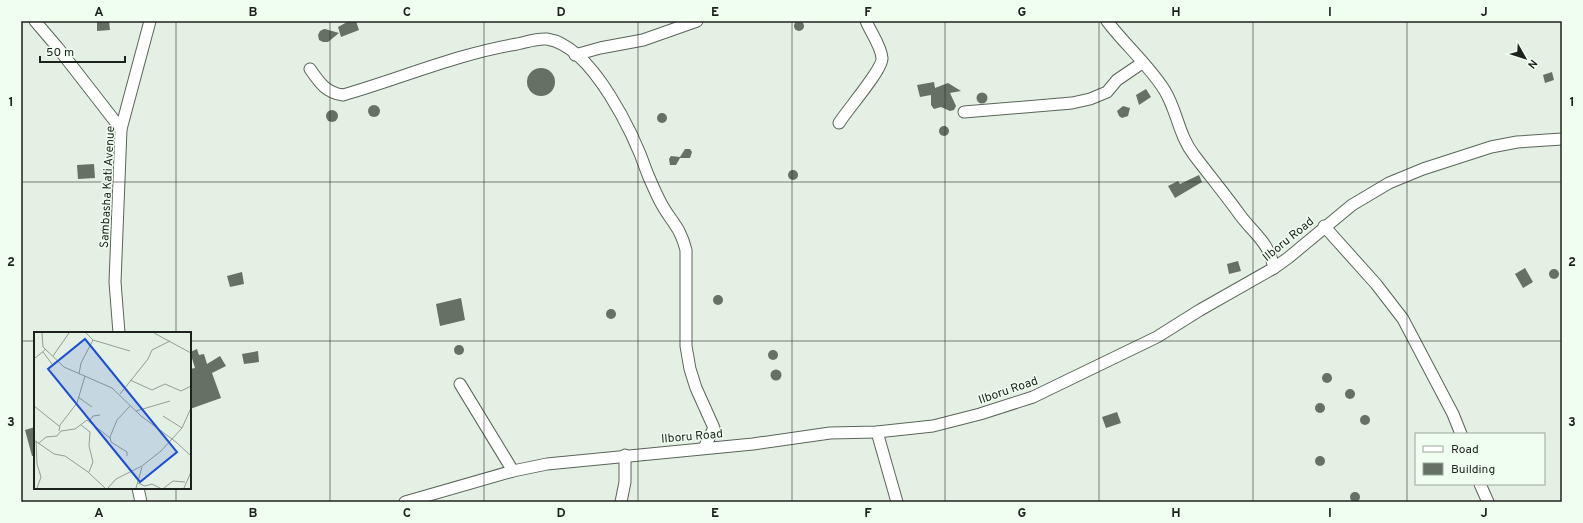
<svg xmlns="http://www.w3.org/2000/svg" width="1583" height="523" font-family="Overpass,sans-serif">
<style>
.building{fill:#657165}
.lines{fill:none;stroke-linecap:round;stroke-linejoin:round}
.minor-casing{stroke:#5a655a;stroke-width:13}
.minor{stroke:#fff;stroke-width:11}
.grid{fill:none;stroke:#1e221e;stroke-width:1;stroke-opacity:0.55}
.labels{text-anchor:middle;stroke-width:3;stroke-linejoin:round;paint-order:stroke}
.street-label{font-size:12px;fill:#1e221e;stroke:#f0fef0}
.inset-road{fill:none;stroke:#949e94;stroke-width:1}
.view{fill:#1d4ed8;fill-opacity:0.15;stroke:#1d4ed8;stroke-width:2}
.inset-edge{fill:none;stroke:#1e221e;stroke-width:2}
.neatline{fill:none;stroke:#1e221e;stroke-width:1.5}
.grid-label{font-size:13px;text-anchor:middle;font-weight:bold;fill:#1e221e}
</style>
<rect width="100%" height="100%" fill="#e3f0e3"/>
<g class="building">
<circle cx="799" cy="26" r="5"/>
<polygon points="97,21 109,21 110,30 97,31"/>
<polygon points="349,21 356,21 359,30 341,37 338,27"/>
<polygon points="324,29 325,29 339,33 328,42 323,42 319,40 318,35 320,31"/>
<circle cx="541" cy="82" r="14"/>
<polygon points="1552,72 1554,80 1545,83 1543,75"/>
<polygon points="934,82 935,88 948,83 961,91 950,93 956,106 954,110 950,111 941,107 934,109 931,105 931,95 920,97 917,85"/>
<polygon points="1146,89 1151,97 1139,105 1136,95"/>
<circle cx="982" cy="98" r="5.5"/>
<circle cx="374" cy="111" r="6"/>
<polygon points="1123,106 1130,108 1128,116 1122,118 1119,116 1117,111"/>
<circle cx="332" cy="116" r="6"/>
<circle cx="662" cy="118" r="5"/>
<circle cx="944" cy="131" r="5"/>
<polygon points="685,149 690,149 692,152 690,158 680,158 676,165 670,165 669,159 671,156 680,157"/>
<polygon points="94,164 95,178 78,179 77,165"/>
<circle cx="793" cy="175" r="5"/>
<polygon points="1199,175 1202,182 1175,198 1168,186 1178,181 1180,184"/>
<polygon points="1238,261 1241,271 1229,274 1227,264"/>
<polygon points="1525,268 1533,282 1523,288 1515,274"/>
<circle cx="1554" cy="274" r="5"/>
<polygon points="242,272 244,284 230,287 227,276"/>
<circle cx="718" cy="300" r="5"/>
<polygon points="461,298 465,320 440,326 436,304"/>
<circle cx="611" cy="314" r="5"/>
<circle cx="459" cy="350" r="5"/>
<polygon points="197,349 199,355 204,354 207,364 220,356 226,366 212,373 221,398 190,409 190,369 195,368 190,352"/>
<circle cx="773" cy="355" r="5"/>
<polygon points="258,351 259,362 244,364 242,354"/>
<circle cx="776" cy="375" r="5.5"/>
<circle cx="1327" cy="378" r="5"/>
<circle cx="1350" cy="394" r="5"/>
<circle cx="1320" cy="408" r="5"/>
<polygon points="1117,412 1121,423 1106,428 1102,417"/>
<circle cx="1365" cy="420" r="5"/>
<polygon points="35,427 35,456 32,456 25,430"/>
<circle cx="1320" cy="461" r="5"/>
<circle cx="1355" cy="497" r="5"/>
</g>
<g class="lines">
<g class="minor-casing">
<g id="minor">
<polyline points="35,21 58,48 121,129"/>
<path d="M1107,21C1125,45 1149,65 1165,91C1177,111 1179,136 1194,155C1209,175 1225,194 1240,215C1254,234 1269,242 1274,268"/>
<polyline points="575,55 600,48 643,40 697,21"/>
<path d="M310,69C319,82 326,93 343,95C402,78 457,54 517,44C527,42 537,38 547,39C593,46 635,137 648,175C652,184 656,194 661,203C671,222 680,226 686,250V346L690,369L696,388L714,428L704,448"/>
<polyline points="964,112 1072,103 1090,99 1107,92 1117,80 1142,63"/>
<path d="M839,123C847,110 883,69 882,58C881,46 871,33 866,21"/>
<polyline points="1324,226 1376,284 1403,319 1453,414 1461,434"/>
<polyline points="119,333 115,282 121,129 150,21"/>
<polyline points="460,384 513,471"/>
<polyline points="877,432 897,502"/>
<polyline points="1480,484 1488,502"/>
<polyline points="138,488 141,502"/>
<polyline points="405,502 513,471 547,464 753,444 830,433 877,432 933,426 980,414 1033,397 1157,337 1200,310 1274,268 1288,258 1352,205 1389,183 1423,169 1491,147 1517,142 1562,139"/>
<polyline points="621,502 625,482 625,455"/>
</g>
</g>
<use href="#minor" class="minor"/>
</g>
<path class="grid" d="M176,21V333M330,21V502M484,21V502M638,21V502M792,21V502M945,21V502M1099,21V502M1253,21V502M1407,21V502M21,182H1562M21,341H35M190,341H1562M176,488V502"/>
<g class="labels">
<g class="street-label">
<text transform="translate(107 187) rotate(-87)" y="4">Sambasha Kati Avenue</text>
<text transform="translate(1288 239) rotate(-39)" y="4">Ilboru Road</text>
<text transform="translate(1008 390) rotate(-19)" y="4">Ilboru Road</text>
<text transform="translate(692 436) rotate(-5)" y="4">Ilboru Road</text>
</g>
</g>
<g transform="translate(34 332)">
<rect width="157" height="157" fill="#e3f0e3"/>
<path class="inset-road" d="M8,1L9,15L30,35L78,56L107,84L142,110L157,124M52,1L59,8L96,19M120,1L157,21M9,20L18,32M19,24L35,1M0,27L12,17M45,42L47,31L59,8M96,48L118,58L131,52L147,59L157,54M86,62L114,27L118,18L136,9M44,65L58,75M0,74L25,94M102,79L136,69M129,84L148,96M55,89L59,84L66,83M47,93L56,100L55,114L59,130L55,140M25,99L26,93L43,71L51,44M0,108L20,122L31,124L54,140L71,156M2,109L3,132L7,145L3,156M4,112L12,105L23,104L27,99L41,97L53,88L76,106M93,124V120L77,110L76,105L83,88L96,74M104,151L111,154L118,152L126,156M74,156L82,147L108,134L127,119L148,96L157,76M102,156L108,135M130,156L139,149L151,150M150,156L157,140"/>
<path class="view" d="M51,7L143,120L106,150L14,37Z"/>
<rect width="157" height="157" class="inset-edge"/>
</g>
<rect width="1583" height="523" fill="none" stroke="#f0fef0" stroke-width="44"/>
<rect x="1415" y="433" width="130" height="52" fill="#f0fef0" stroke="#9ca69c"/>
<rect x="1423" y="446" width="20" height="6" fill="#ffffff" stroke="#9ca69c"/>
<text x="1451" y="453" font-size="12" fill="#1e221e">Road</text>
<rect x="1423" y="463" width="20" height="12" fill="#657165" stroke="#9ca69c"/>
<text x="1451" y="473" font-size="12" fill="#1e221e">Building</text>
<g transform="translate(1525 58) rotate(129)" stroke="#f0fef0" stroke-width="3" paint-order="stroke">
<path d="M0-3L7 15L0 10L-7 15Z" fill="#1e221e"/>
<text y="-6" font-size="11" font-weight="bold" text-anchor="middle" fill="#1e221e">N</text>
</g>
<path d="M40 56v6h85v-6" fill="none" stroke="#1e221e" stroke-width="2"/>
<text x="46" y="56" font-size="12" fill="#1e221e" stroke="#f0fef0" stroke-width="3" paint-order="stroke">50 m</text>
<rect x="22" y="22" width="1539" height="479" class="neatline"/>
<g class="grid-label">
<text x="99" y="16">A</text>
<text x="253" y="16">B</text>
<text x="407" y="16">C</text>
<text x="561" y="16">D</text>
<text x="715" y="16">E</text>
<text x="868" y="16">F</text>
<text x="1022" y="16">G</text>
<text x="1176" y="16">H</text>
<text x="1330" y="16">I</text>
<text x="1484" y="16">J</text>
<text x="11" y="106">1</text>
<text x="1572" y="106">1</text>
<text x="11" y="266">2</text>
<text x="1572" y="266">2</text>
<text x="11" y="426">3</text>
<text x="1572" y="426">3</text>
<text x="99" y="517">A</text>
<text x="253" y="517">B</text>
<text x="407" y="517">C</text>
<text x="561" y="517">D</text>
<text x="715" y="517">E</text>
<text x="868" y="517">F</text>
<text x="1022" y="517">G</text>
<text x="1176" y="517">H</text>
<text x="1330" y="517">I</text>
<text x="1484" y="517">J</text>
</g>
</svg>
